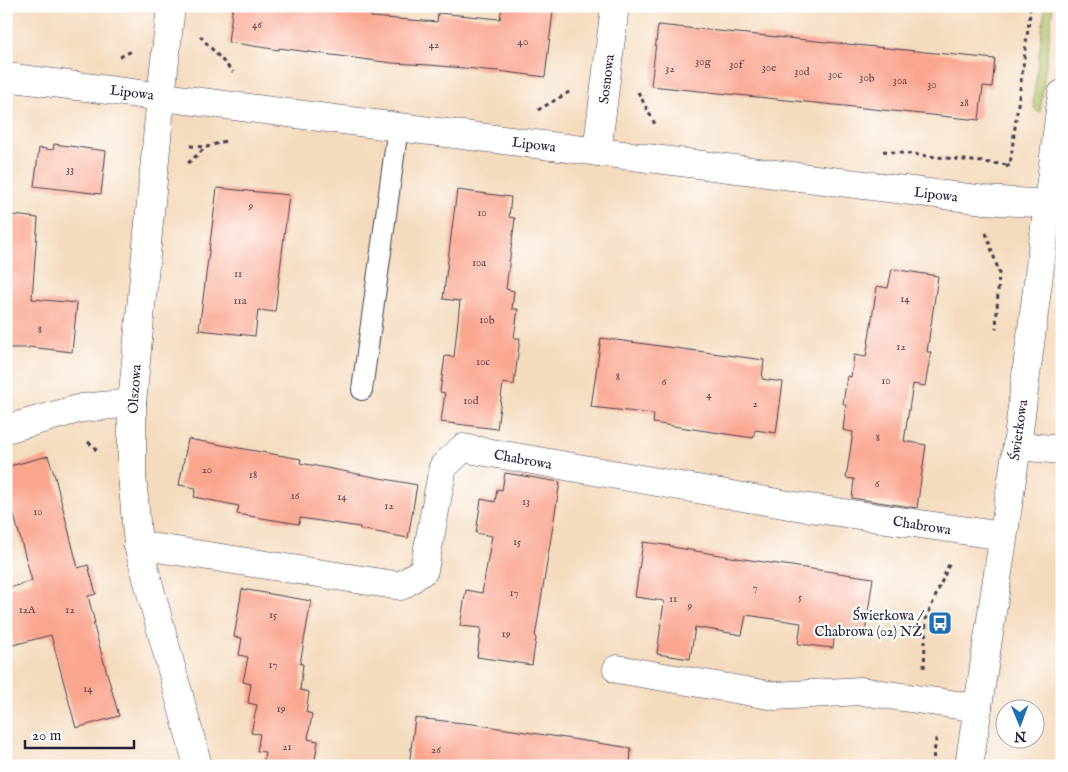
<svg xmlns="http://www.w3.org/2000/svg" width="1068" height="772" font-family="'IM FELL English',serif">
<style>
.green{fill:#aec266;stroke:#687250}
.building{fill:#faa58e}
.lines{fill:none;stroke-linecap:round;stroke-linejoin:round}
.service-casing{stroke:#423e4f;stroke-width:22}
.minor-casing{stroke:#423e4f;stroke-width:29}
.tertiary-casing{stroke:#423e4f;stroke-width:29}
.path{stroke:#423e4f;stroke-width:3;stroke-dasharray:4 4;stroke-linecap:butt}
.service{stroke:#fff;stroke-width:20}
.minor{stroke:#fff;stroke-width:28}
.tertiary{stroke:#fff;stroke-width:28}
.labels{text-anchor:middle;stroke-width:4.5;stroke-linejoin:round;paint-order:stroke}
.number-label{font-size:11px;fill:#584350}
.street-label{font-size:14px;fill:#22223b;stroke:#fff}
.poi-label{font-size:14px;fill:#22223b;stroke:#fff;text-anchor:end}
</style>
<rect width="100%" height="100%" fill="#fff"/>
<filter id="ink" filterUnits="userSpaceOnUse"><feTurbulence type="fractalNoise" baseFrequency=".02" numOctaves="2"/><feDisplacementMap in="SourceGraphic" scale="10" xChannelSelector="R" yChannelSelector="G"/><feConvolveMatrix kernelMatrix="1 2 1 2 8 2 1 2 1" color-interpolation-filters="sRGB"/></filter>
<filter id="wash" filterUnits="userSpaceOnUse"><feTurbulence type="fractalNoise" baseFrequency=".0096" numOctaves="4" result="noise"/><feDisplacementMap in="SourceGraphic" scale="20" xChannelSelector="R" yChannelSelector="G"/><feGaussianBlur stdDeviation="1.12" result="paint"/><feColorMatrix in="noise" values="0 0 0 0 0 0 0 0 0 0 0 0 0 0 0 0 0 1.4 0 .05"/><feComposite in="paint" operator="in"/></filter>
<g filter="url(#wash)">
<rect width="100%" height="100%" fill="#f5dbbe"/>
<path class="green" d="M1045,6H1053L1040,112C1035,111 1034,109 1033,103Z"/>
<g id="blocks">
<g class="building">
<polygon points="233,6 372,6 371,17 437,22 438,13 500,19 502,6 516,6 553,11 545,77 498,71 429,65 392,63 279,48 279,50 228,42"/>
<polygon points="658,25 995,59 992,87 983,86 979,120 651,86"/>
<polygon points="54,144 106,151 101,194 34,186 39,148 53,150"/>
<polygon points="217,188 289,195 275,312 258,310 255,336 199,330"/>
<polygon points="457,190 511,197 509,217 515,218 506,289 514,291 512,309 518,309 514,338 520,338 514,385 503,383 497,429 441,422 445,393 440,392 445,356 454,357 460,301 443,299"/>
<polygon points="6,214 38,218 32,299 77,303 72,352 29,347 29,348 6,348"/>
<polygon points="892,269 938,276 927,352 931,352 925,386 913,384 904,441 926,445 917,508 852,498 854,479 846,478 853,432 843,430 846,405 843,404 847,376 851,377 854,355 866,357 877,286 888,288"/>
<polygon points="601,338 764,360 762,379 783,382 776,433 755,430 753,438 653,423 654,414 591,407"/>
<polygon points="188,439 301,459 300,463 417,485 408,538 360,529 360,527 300,518 299,524 237,514 239,506 194,497 196,488 179,485"/>
<polygon points="48,456 55,477 78,568 88,565 96,594 88,596 95,623 93,623 119,716 76,728 51,635 13,645 6,618 6,589 32,581 6,486 6,467"/>
<polygon points="505,473 560,482 535,637 536,638 532,665 477,657 481,628 460,626 466,590 482,593 492,536 476,533 481,499 495,502 497,489 502,490"/>
<polygon points="643,542 672,546 672,547 737,558 873,578 865,633 849,630 848,634 835,632 833,648 798,644 801,623 746,615 742,635 695,627 690,659 657,654 664,601 635,597"/>
<polygon points="242,589 311,601 300,664 303,664 300,690 309,692 306,712 312,714 308,739 318,741 314,766 263,766 265,752 257,751 260,734 251,733 257,705 248,703 251,684 243,682 248,657 239,655 242,638 234,637"/>
<polygon points="415,718 473,724 631,748 630,766 409,766"/>
</g>
</g>
</g>
<g filter="url(#ink)">
<use href="#blocks" fill-opacity="0" stroke="#423e4f" stroke-width="1"/>
<g class="lines">
<g class="service-casing">
<polyline id="service" points="362,390 398,127"/>
</g>
<g class="minor-casing">
<g id="minor">
<polyline points="171,6 161,96 132,403 132,475 138,545 198,766"/>
<polyline points="6,77 398,127 985,200 1048,204 1062,206"/>
<polyline points="597,152 615,6"/>
<polyline points="6,429 82,408 132,403"/>
<polyline points="1017,446 1062,450"/>
<polyline points="138,545 401,586 424,570 443,467 463,448 789,505 1003,536"/>
<polyline points="617,669 775,696 861,691 978,708"/>
</g>
</g>
<g class="tertiary-casing">
<polyline id="tertiary" points="969,766 1017,446 1062,94"/>
</g>
<g class="path">
<polyline points="200,36 233,72"/>
<polyline points="120,57 132,51"/>
<polyline points="638,92 656,126"/>
<polyline points="538,110 571,91"/>
<polyline points="190,146 207,147 228,140"/>
<polyline points="883,151 1009,165"/>
<polyline points="188,163 206,147"/>
<polyline points="1006,167 1010,165 1031,6"/>
<polyline points="986,233 999,272 996,329"/>
<polyline points="88,442 95,448 98,454"/>
<polyline points="924,668 926,619 950,562"/>
<polyline points="932,766 936,740 936,735"/>
</g>
<use href="#service" class="service"/>
<use href="#minor" class="minor"/>
<use href="#tertiary" class="tertiary"/>
</g>
</g>
<defs>
<g id="bus-square" transform="scale(1.25)"><rect x="-9" y="-9" width="18" height="18" rx="4" fill="#1f6fb2" stroke="#fff"/><path d="M-5-6H5V4H4V6H2V4H-2V6H-4V4H-5ZM-3.5-4V0h7V-4ZM-3.5 1.2v1.5H-2V1.2ZM2 1.2v1.5H3.5V1.2Z" fill="#fff"/></g>
</defs>
<g fill-rule="evenodd">
<use href="#bus-square" x="940" y="623"/>
</g>
<g class="labels">
<g class="number-label">
<text x="257" y="28">46</text>
<text x="523" y="45">40</text>
<text x="434" y="48">42</text>
<text x="703" y="65">30g</text>
<text x="736" y="68">30f</text>
<text x="769" y="71">30e</text>
<text x="670" y="72">32</text>
<text x="802" y="75">30d</text>
<text x="835" y="78">30c</text>
<text x="867" y="81">30b</text>
<text x="900" y="84">30a</text>
<text x="932" y="88">30</text>
<text x="964" y="106">28</text>
<text x="70" y="173">33</text>
<text x="251" y="209">9</text>
<text x="482" y="216">10</text>
<text x="479" y="266">10a</text>
<text x="238" y="277">11</text>
<text x="905" y="302">14</text>
<text x="240" y="304">11a</text>
<text x="487" y="323">10b</text>
<text x="40" y="333">8</text>
<text x="901" y="350">12</text>
<text x="483" y="365">10c</text>
<text x="618" y="380">8</text>
<text x="886" y="384">10</text>
<text x="664" y="385">6</text>
<text x="709" y="398">4</text>
<text x="471" y="404">10d</text>
<text x="755" y="407">2</text>
<text x="878" y="441">8</text>
<text x="207" y="473">20</text>
<text x="253" y="478">18</text>
<text x="877" y="487">6</text>
<text x="295" y="499">16</text>
<text x="342" y="500">14</text>
<text x="526" y="505">13</text>
<text x="389" y="509">12</text>
<text x="38" y="515">10</text>
<text x="517" y="545">15</text>
<text x="755" y="591">7</text>
<text x="514" y="596">17</text>
<text x="800" y="600">5</text>
<text x="673" y="602">11</text>
<text x="690" y="609">9</text>
<text x="27" y="613">12A</text>
<text x="70" y="613">12</text>
<text x="273" y="618">15</text>
<text x="506" y="637">19</text>
<text x="273" y="668">17</text>
<text x="88" y="692">14</text>
<text x="281" y="712">19</text>
<text x="287" y="750">21</text>
<text x="436" y="753">26</text>
</g>
<g class="street-label">
<text transform="translate(606 79) rotate(-83)" y="5">Sosnowa</text>
<text transform="translate(132 92) rotate(7)" y="5">Lipowa</text>
<text transform="translate(534 144) rotate(7)" y="5">Lipowa</text>
<text transform="translate(936 194) rotate(7)" y="5">Lipowa</text>
<text transform="translate(134 389) rotate(-86)" y="5">Olszowa</text>
<text transform="translate(1018 430) rotate(-82)" y="5">Świerkowa</text>
<text transform="translate(523 459) rotate(10)" y="5">Chabrowa</text>
<text transform="translate(922 525) rotate(9)" y="5">Chabrowa</text>
</g>
<g class="poi-label">
<text x="922" y="620">Świerkowa /<tspan x="922" dy="16">Chabrowa (02) NŻ</tspan></text>
</g>
</g>
<rect width="1068" height="772" fill="none" stroke="#fff" stroke-width="25"/>
<g transform="translate(1020 724) rotate(179)"><circle r="24" fill="#ffffff" stroke="#a7a7b1"/>
<path d="M0-4L9 19L0 12L-9 19Z" fill="#1f6fb2"/>
<text y="-8" font-size="14" font-weight="bold" text-anchor="middle" fill="#22223b">N</text>
</g>
<path d="M25 740v8h109v-8" fill="none" stroke="#22223b" stroke-width="2.5"/>
<text x="32" y="740" font-size="15" fill="#22223b" stroke="#ffffff" stroke-width="4" paint-order="stroke">20 m</text>
</svg>
